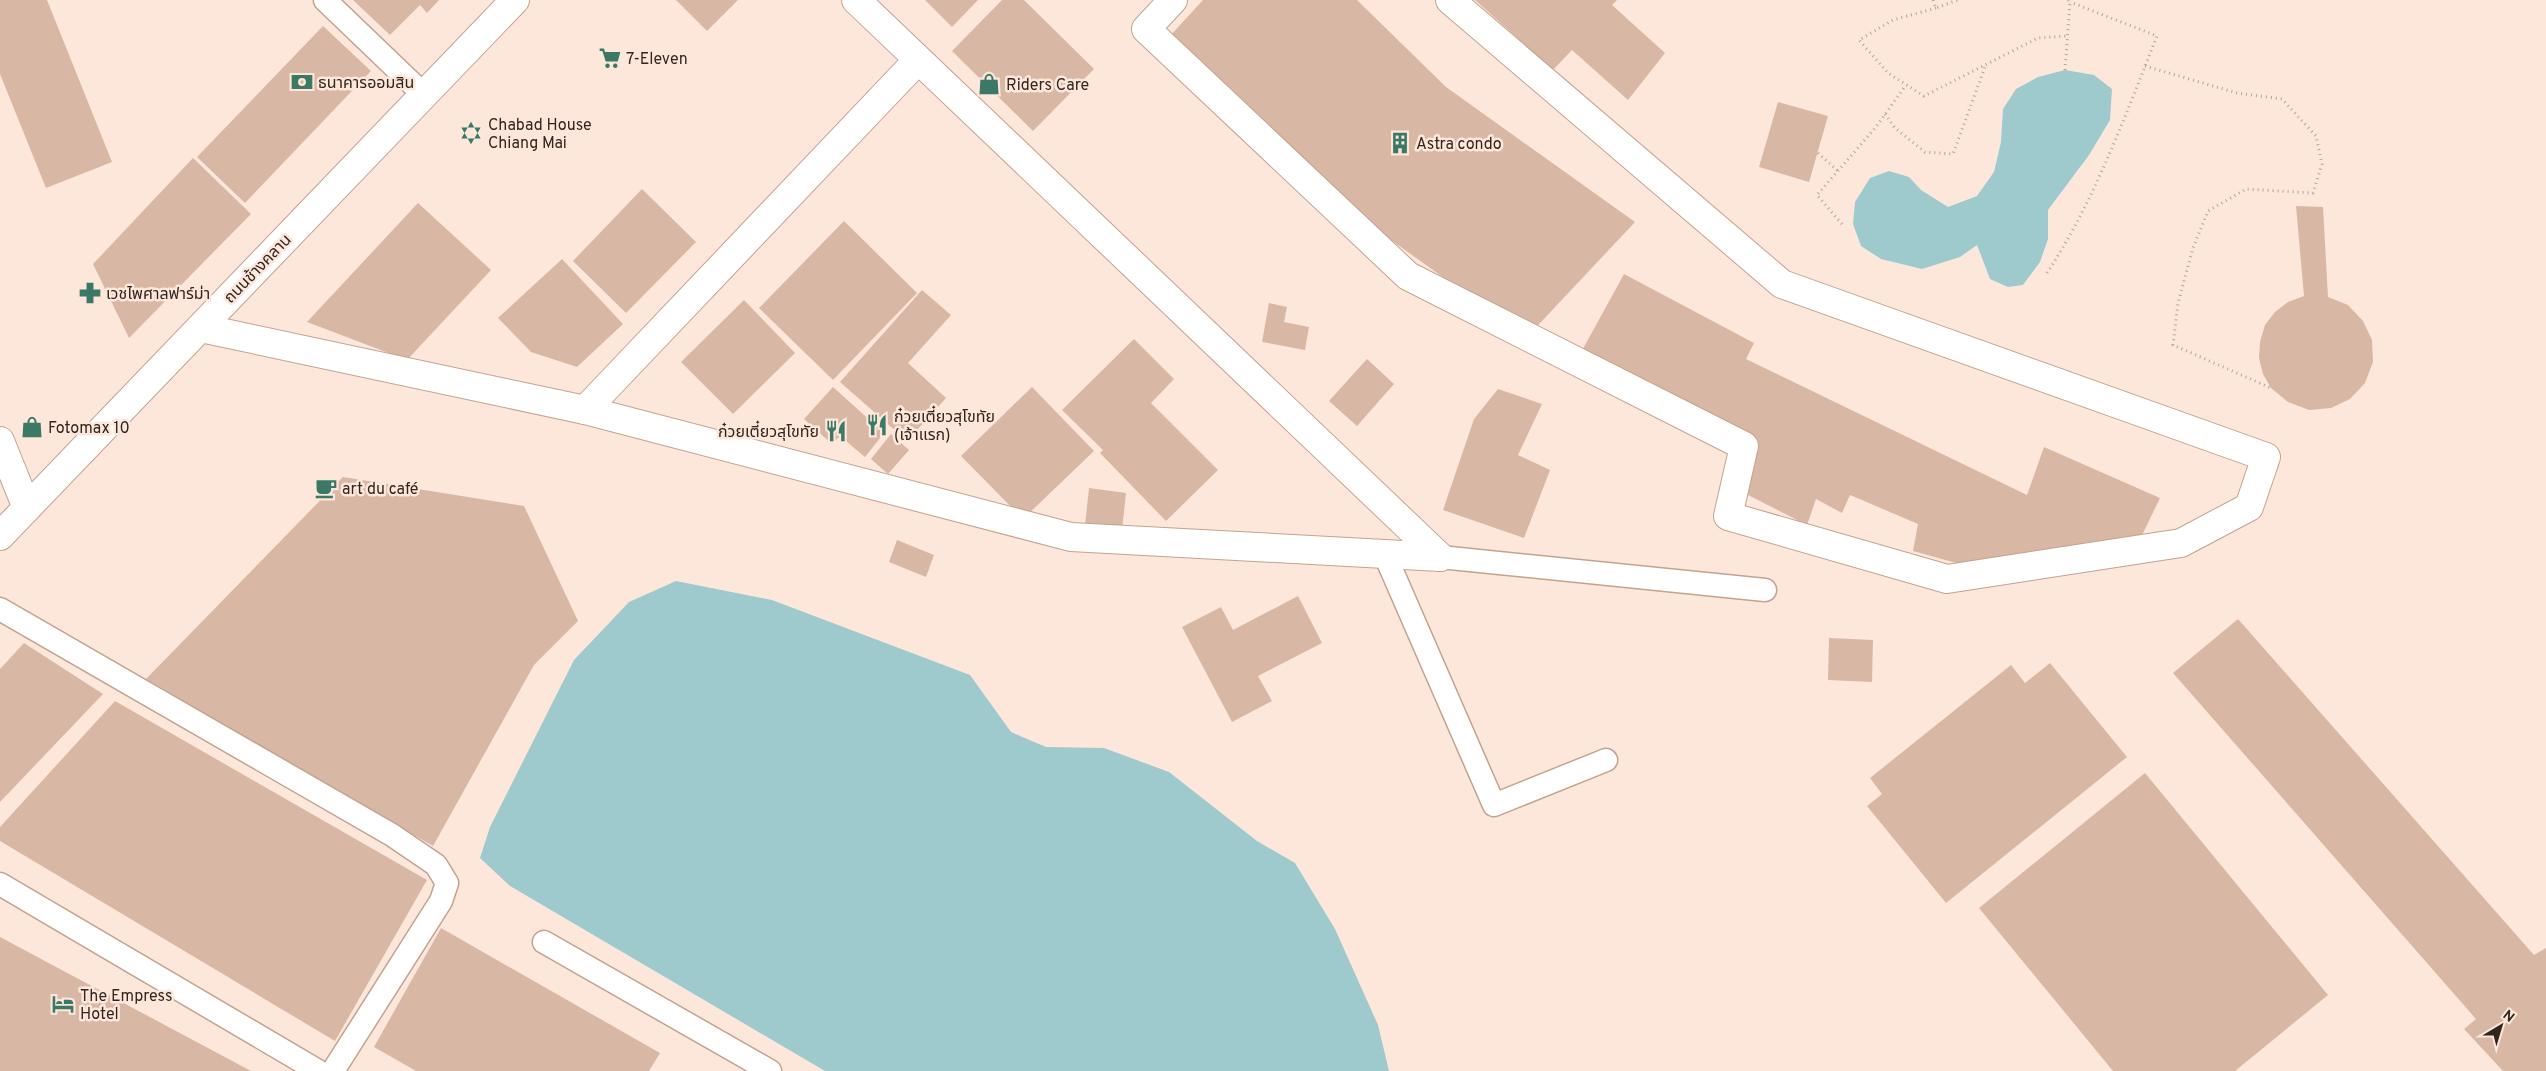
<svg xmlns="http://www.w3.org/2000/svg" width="2546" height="1071" font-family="Overpass,'Noto Sans Thai',sans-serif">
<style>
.water{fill:#9ecacd}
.building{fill:#d9b7a5}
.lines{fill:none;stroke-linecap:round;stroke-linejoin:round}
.lane-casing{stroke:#c4a28f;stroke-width:25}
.street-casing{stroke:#c4a28f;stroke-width:30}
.secondary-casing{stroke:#c4a28f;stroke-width:30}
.path{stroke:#b6a398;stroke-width:3;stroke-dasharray:1 4;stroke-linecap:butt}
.lane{stroke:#fff;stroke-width:22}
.street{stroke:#fff;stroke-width:28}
.secondary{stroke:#fff;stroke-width:28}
.labels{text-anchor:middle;stroke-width:5;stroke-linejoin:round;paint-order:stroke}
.poi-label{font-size:16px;fill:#32251d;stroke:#fde7db;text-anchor:start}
.street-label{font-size:16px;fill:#32251d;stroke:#fde7db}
</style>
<rect width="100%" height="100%" fill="#fde7db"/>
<g class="water">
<polygon points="2065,70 2094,75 2112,89 2110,120 2089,155 2048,210 2048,239 2040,262 2023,285 2008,287 1990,279 1977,245 1960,257 1922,269 1881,259 1861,246 1853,224 1855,202 1870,178 1889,171 1909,177 1921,190 1948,207 1977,196 1994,172 2001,142 2003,109 2016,89 2038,77"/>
<polygon points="676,581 772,600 970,675 1011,732 1046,747 1104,748 1169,772 1257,841 1295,863 1335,929 1378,1025 1389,1071 825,1071 510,886 480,858 490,827 574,660 629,602"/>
</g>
<g class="building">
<polygon points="0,0 47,0 112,162 46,188 0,74"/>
<polygon points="353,0 439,0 427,13 420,5 390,35"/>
<polygon points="676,0 738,0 707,31"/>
<polygon points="925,0 978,0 952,27"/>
<polygon points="1002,0 1024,0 1094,69 1033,131 952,51"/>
<polygon points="1203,0 1357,0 1446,87 1635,222 1527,337 1332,198 1169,37"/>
<polygon points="1475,0 1617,0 1612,5 1665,53 1628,100 1572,50 1553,70"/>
<polygon points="323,26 371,71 245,203 197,157"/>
<polygon points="1778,102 1828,116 1809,182 1759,167"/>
<polygon points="193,158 251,214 129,338 93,264"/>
<polygon points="642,189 696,242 626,313 573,261"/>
<polygon points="418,203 491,270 407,360 307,322"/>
<polygon points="2296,206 2323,207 2328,297 2348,305 2363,321 2372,340 2373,362 2365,383 2350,399 2331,408 2309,410 2288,402 2271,388 2263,374 2259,358 2260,342 2265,325 2275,312 2288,302 2304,296"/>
<polygon points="844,221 917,293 833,380 759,308"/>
<polygon points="562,259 623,324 577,367 531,352 498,318"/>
<polygon points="1624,274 1754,343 1746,359 2027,495 2044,447 2160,498 2133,554 1992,573 1913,551 1918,524 1850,495 1842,513 1816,499 1807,525 1748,495 1758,445 1579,356"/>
<polygon points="922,290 951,315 908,363 946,398 907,441 840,382"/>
<polygon points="744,300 795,353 733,414 681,362"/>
<polygon points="1269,303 1287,307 1284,322 1309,327 1305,350 1262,342"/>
<polygon points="1134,339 1174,379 1151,403 1218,470 1166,521 1100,453 1103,450 1062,410"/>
<polygon points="1367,359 1394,384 1357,426 1329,401"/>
<polygon points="833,387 884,433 865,457 840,436 832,444 804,419"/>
<polygon points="1032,387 1094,451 1023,519 961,456"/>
<polygon points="1498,389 1542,404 1518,455 1550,470 1524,538 1443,510 1474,419"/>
<polygon points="891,434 909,450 888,474 871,459"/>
<polygon points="343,477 524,506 578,621 534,665 433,846 146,679"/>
<polygon points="1089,488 1126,493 1122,530 1085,525"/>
<polygon points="897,540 934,555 926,577 889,562"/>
<polygon points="1298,596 1322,643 1258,676 1272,701 1232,722 1182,627 1221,607 1233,630"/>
<polygon points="2238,619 2534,955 2546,948 2546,1071 2503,1071 2464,1029 2476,1019 2173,673"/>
<polygon points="1829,638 1873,640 1872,682 1828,680"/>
<polygon points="24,643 103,694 0,802 0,669"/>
<polygon points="2050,663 2127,757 1946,903 1867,806 1882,794 1870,778 2011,665 2025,683"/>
<polygon points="115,701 427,880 335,1041 0,841 0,827"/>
<polygon points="2145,773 2328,995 2235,1071 2113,1071 1979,908"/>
<polygon points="441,928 660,1053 649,1071 416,1071 374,1047"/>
<polygon points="0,937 251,1071 0,1071"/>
</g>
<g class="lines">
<g class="lane-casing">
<g id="lane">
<polyline points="325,0 424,95"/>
<polyline points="1385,555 1494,805 1606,760"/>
<polyline points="1440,557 1765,590"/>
<polyline points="0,609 392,835 436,865 447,883 441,901 333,1071"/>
<polyline points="0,884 318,1071"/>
<polyline points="544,942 770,1071"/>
</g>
</g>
<g class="street-casing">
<g id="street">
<polyline points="856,0 1440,557"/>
<polyline points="1173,0 1146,29 1408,276 1744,446 1728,516 1947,579 2181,543 2249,507 2266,457 1782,284 1450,0"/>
<polyline points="201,328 585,410 1071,537 1440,557"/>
<polyline points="585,410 918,60"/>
<polyline points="0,441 27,508"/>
</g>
</g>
<g class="secondary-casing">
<polyline id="secondary" points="0,536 515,0"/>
</g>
<g class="path">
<polyline points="1933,0 1936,8 1958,0"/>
<polyline points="1936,8 1893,20 1859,40 1888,73 1924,96 2038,38 2066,36"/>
<polyline points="2145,66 2237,93 2282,99 2316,136 2322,164 2313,193 2246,189 2208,211 2193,248 2178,303 2173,345 2271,388"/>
<polyline points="2065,70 2070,2 2068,0"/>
<polyline points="1885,114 1895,128 1925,152 1953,154 1985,67"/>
<polyline points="1818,153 1838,171"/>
<polyline points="1842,224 1817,195 1876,127 1906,85"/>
<path d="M2047,273C2094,202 2126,114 2157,36L2070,2"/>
</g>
<use href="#lane" class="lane"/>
<use href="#street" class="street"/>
<use href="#secondary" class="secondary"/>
</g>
<defs>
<g id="supermarket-bare" transform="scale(1.725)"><path d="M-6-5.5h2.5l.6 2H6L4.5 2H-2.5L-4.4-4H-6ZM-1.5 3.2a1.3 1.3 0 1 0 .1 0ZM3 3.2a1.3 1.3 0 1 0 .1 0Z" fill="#3b7966" stroke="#fde7db" stroke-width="2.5" paint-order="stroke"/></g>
<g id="bank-bare" transform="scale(1.725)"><path d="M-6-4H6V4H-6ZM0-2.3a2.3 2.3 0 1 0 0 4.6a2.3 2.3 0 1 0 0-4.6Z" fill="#3b7966" stroke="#fde7db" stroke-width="2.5" paint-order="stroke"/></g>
<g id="shop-bare" transform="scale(1.725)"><path d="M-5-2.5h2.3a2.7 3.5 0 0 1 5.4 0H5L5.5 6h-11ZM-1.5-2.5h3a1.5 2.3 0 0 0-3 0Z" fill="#3b7966" stroke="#fde7db" stroke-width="2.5" paint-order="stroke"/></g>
<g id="synagogue-bare" transform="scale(1.725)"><path d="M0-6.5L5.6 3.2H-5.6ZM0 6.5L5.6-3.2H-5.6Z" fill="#3b7966" stroke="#fde7db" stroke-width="2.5" paint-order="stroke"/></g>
<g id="building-bare" transform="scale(1.725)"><path d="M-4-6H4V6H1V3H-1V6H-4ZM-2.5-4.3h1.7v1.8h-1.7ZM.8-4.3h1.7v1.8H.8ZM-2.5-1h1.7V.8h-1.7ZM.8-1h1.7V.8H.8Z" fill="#3b7966" stroke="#fde7db" stroke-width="2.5" paint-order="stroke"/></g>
<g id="pharmacy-bare" transform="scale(1.725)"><path d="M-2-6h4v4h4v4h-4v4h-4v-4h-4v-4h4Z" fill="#3b7966" stroke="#fde7db" stroke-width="2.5" paint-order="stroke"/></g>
<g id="restaurant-bare" transform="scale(1.725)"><path d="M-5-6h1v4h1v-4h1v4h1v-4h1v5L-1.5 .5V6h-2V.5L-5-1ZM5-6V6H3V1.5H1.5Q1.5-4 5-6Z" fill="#3b7966" stroke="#fde7db" stroke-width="2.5" paint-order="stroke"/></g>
<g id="cafe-bare" transform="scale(1.725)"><path d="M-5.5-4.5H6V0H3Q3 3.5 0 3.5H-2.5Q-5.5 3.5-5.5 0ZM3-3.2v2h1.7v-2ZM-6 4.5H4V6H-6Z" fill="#3b7966" stroke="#fde7db" stroke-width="2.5" paint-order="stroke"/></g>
<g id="hotel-bare" transform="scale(1.725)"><path d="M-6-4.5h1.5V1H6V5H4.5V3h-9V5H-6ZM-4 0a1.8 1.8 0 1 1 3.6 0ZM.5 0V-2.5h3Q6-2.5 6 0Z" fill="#3b7966" stroke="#fde7db" stroke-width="2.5" paint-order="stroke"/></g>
</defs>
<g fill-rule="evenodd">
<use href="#supermarket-bare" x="610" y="58"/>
<use href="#bank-bare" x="302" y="82"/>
<use href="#shop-bare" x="989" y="84"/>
<use href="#synagogue-bare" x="471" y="133"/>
<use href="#building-bare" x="1400" y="143"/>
<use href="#pharmacy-bare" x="90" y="293"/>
<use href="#restaurant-bare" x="877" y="425"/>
<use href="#shop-bare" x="32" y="427"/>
<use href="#restaurant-bare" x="836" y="431"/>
<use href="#cafe-bare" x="326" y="488"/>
<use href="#hotel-bare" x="63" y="1004"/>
</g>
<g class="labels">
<g class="poi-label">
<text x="626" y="64">7-Eleven</text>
<text x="318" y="88">ธนาคารออมสิน</text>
<text x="1006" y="90">Riders Care</text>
<text x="488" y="130">Chabad House<tspan x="488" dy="18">Chiang Mai</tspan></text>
<text x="1416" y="149">Astra condo</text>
<text x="106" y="299">เวชไพศาลฟาร์ม่า</text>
<text x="894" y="422">ก๋วยเตี๋ยวสุโขทัย<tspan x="894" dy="18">(เจ้าแรก)</tspan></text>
<text x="48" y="433">Fotomax 10</text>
<text x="819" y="437" text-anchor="end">ก๋วยเตี๋ยวสุโขทัย</text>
<text x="342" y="494">art du café</text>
<text x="80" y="1001">The Empress<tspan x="80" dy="18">Hotel</tspan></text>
</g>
<g class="street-label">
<text transform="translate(257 268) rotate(-46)" y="6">ถนนช้างคลาน</text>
</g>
</g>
<g transform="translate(2501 1026) rotate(38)" stroke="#fde7db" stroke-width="4" paint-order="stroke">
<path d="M0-4L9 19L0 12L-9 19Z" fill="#32251d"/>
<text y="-8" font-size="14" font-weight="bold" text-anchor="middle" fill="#32251d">N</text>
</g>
</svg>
